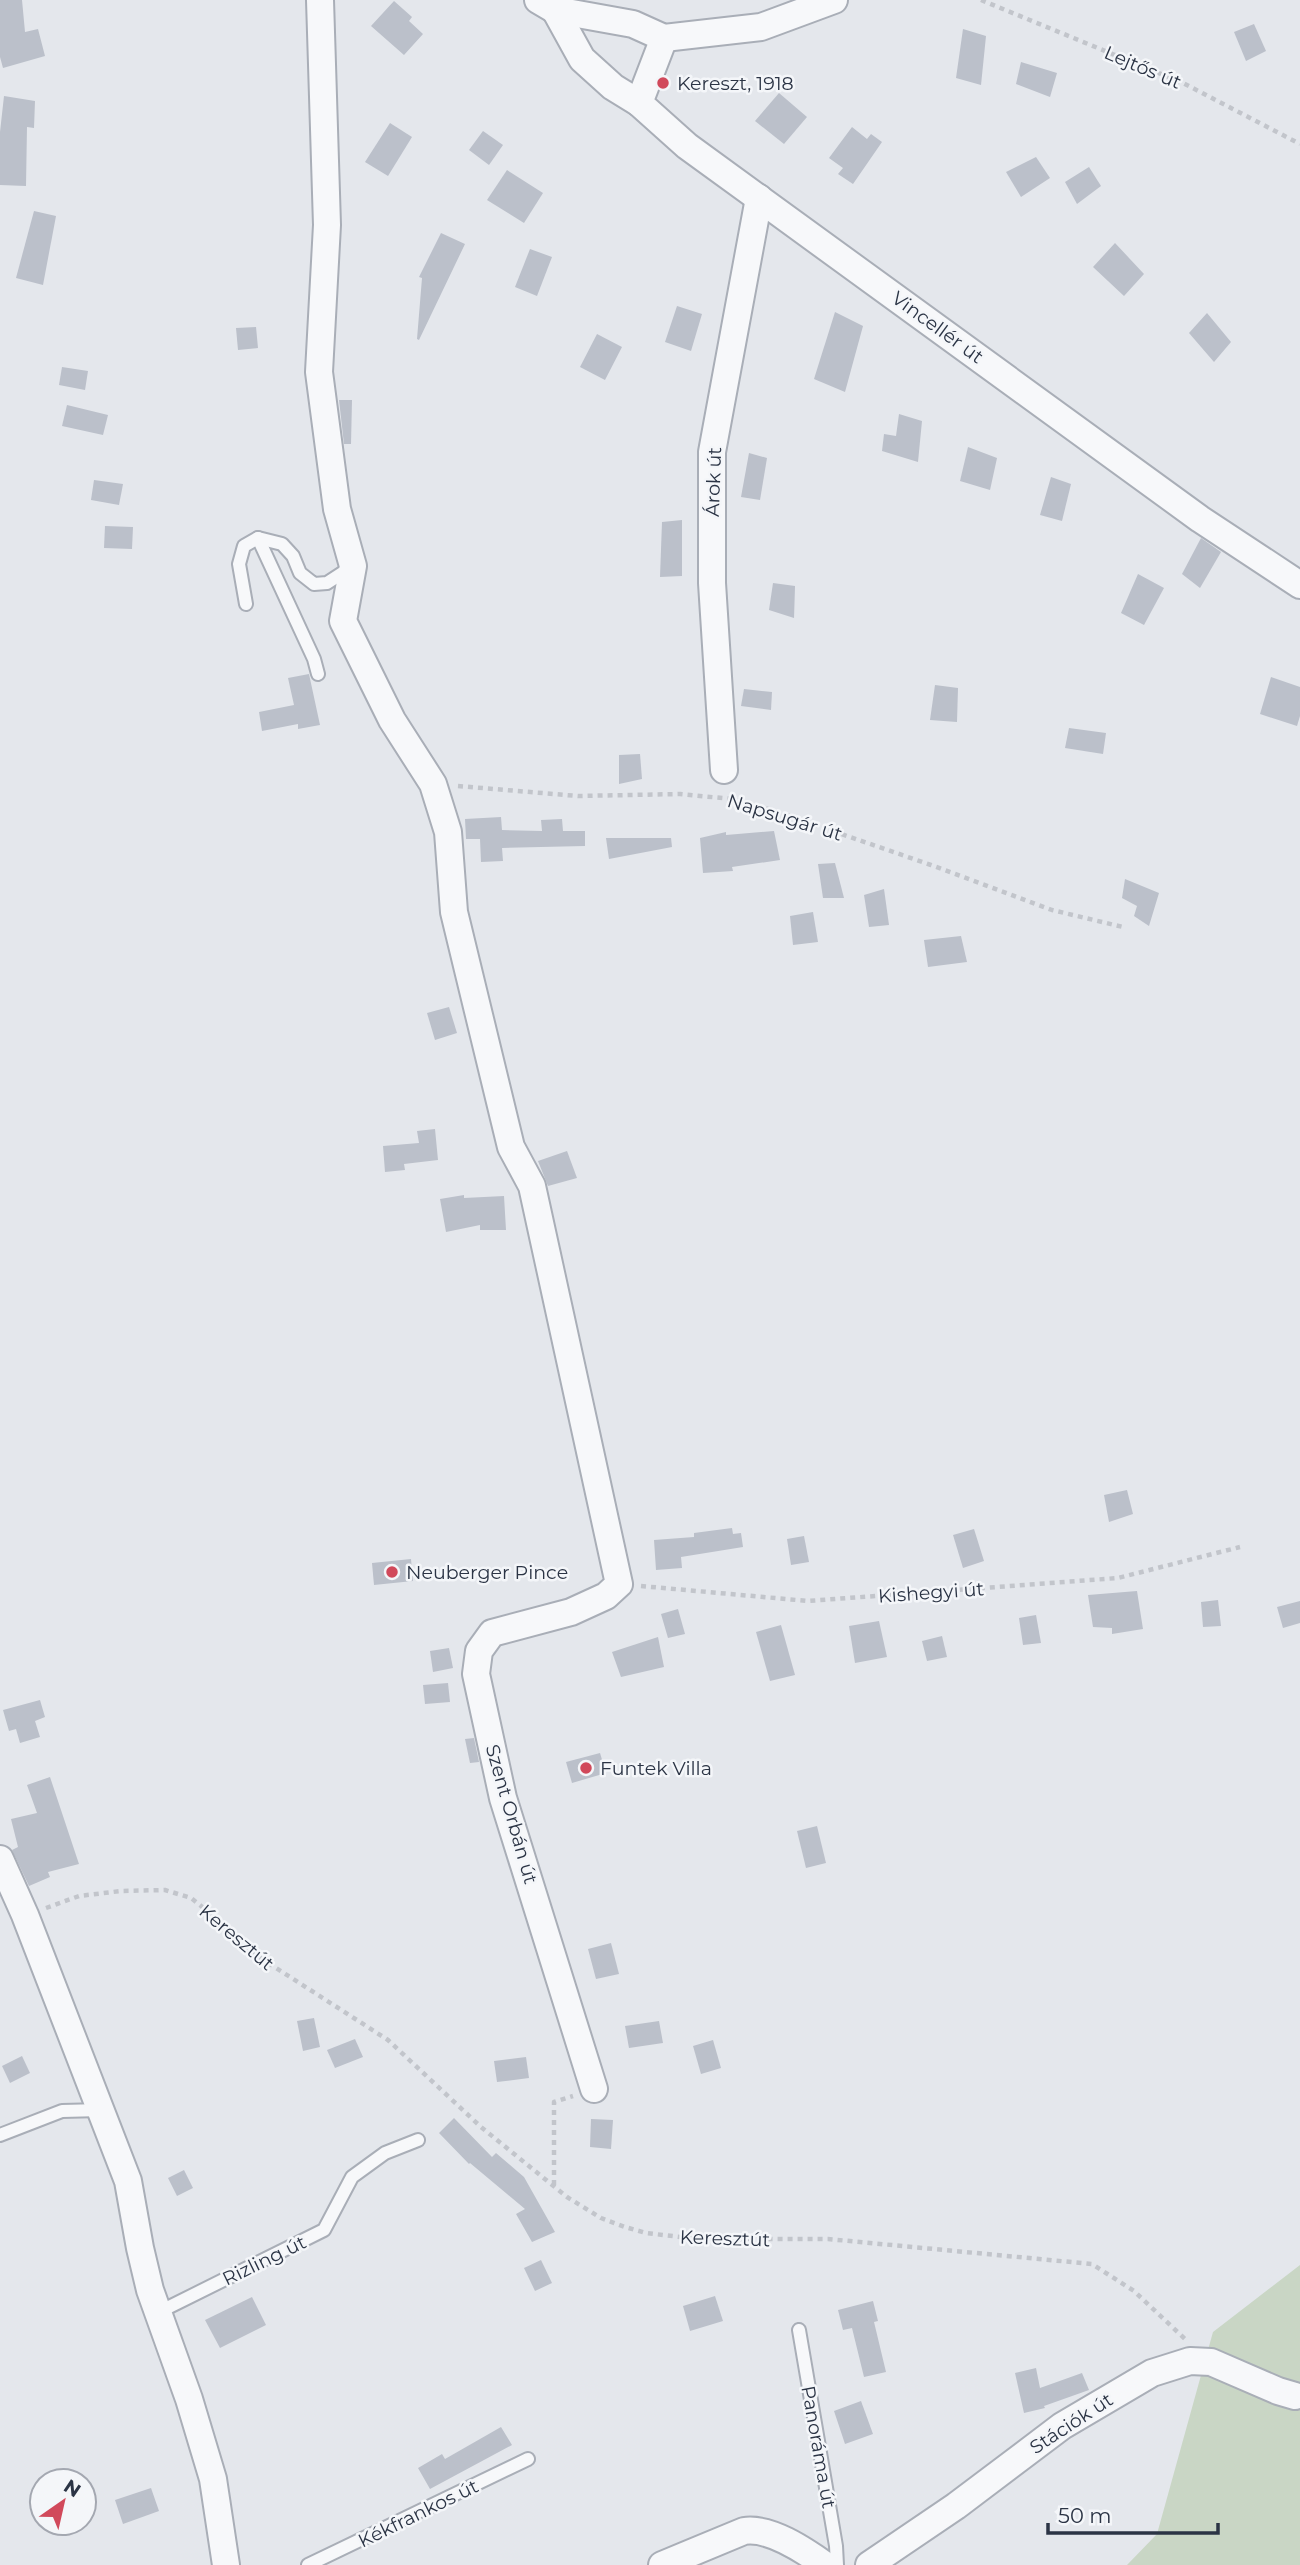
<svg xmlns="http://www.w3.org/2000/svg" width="1300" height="2565" font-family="Montserrat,sans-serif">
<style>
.green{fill:#c9d6c5}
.building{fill:#bbc0ca}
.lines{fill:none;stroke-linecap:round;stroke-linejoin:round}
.service-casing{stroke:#a9aeb7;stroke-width:16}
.minor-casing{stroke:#a9aeb7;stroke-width:30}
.path{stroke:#c2c5cb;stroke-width:4.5;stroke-dasharray:5 5;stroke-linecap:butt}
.service{stroke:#f7f8fa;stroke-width:12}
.minor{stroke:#f7f8fa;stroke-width:26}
.poi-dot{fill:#d1495b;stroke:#f4f6f9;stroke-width:2.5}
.labels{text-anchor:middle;stroke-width:5;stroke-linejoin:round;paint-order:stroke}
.street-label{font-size:19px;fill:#2b3445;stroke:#f4f6f9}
.poi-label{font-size:19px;fill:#2b3445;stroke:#f4f6f9;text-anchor:start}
</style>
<rect width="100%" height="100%" fill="#e4e7ec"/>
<polygon class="green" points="1300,2265 1300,2565 1127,2565 1157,2534 1213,2332"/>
<g class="building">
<polygon points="0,0 22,0 25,32 38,29 45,56 3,68 0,57"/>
<polygon points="394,1 412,17 409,21 423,34 404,55 371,26"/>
<polygon points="1254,24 1266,51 1246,61 1234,32"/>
<polygon points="963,29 986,36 981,85 956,78"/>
<polygon points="1021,62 1057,73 1050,97 1016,84"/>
<polygon points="779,93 807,117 784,144 755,121"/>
<polygon points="4,96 35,101 34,128 27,127 26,186 0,185 0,132"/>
<polygon points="390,123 412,137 388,176 365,162"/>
<polygon points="852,127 867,139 871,134 882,142 853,184 838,174 843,168 829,158"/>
<polygon points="483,131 503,145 489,165 469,150"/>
<polygon points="1036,157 1050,178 1021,197 1006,172"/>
<polygon points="1089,167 1101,186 1077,204 1065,182"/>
<polygon points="507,170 543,193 524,223 487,200"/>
<polygon points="34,211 56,216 43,285 16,278"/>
<polygon points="441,233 465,244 419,340 417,339 422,278 419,277"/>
<polygon points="1115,243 1144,274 1124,296 1093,267"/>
<polygon points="530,249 552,257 537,296 515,287"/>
<polygon points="677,306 702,314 691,351 665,342"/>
<polygon points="835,312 863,326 845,392 814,379"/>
<polygon points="1207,313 1231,342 1214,362 1189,333"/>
<polygon points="256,327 258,348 238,350 236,328"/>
<polygon points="597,334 622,347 605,380 580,367"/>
<polygon points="62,367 88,371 85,390 59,385"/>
<polygon points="339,400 352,400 351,444 344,444"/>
<polygon points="67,405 108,415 103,435 62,426"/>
<polygon points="899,414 922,421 918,462 882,451 884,434 896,436"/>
<polygon points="968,447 997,458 990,490 960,481"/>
<polygon points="749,453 767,458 760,500 741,497"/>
<polygon points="1051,477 1071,484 1062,521 1040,515"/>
<polygon points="94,480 123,484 119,505 91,500"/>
<polygon points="682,520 682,576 660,577 662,522"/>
<polygon points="105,526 133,527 132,549 104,548"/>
<polygon points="1201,538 1221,552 1200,588 1182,574"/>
<polygon points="1138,574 1164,588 1144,625 1121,613"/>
<polygon points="773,583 795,586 794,618 769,610"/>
<polygon points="309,674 320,725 298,729 298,724 262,731 259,712 294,705 288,678"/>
<polygon points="1271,677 1300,687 1300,716 1297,726 1260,714"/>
<polygon points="935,685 958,688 957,722 930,720"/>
<polygon points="744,689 772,692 771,710 741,706"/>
<polygon points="1069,728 1106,733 1103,754 1065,748"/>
<polygon points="640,754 642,779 619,784 619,755"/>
<polygon points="501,817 502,830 542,831 541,820 562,819 563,831 585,831 585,846 502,848 503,861 481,862 480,839 466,839 465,819"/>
<polygon points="774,831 780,860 732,867 733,871 703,873 700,838 726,832 726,835"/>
<polygon points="606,838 671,838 672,847 609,859"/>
<polygon points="835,863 844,898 823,898 818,864"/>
<polygon points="1125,879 1159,893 1149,926 1134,916 1137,906 1122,898"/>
<polygon points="884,889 889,925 869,927 864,895"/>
<polygon points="813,912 818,942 793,945 790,916"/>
<polygon points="961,936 967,962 928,967 924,940"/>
<polygon points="449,1007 457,1033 435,1040 427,1013"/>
<polygon points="435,1129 438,1160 404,1164 405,1170 385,1172 383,1146 419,1143 417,1131"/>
<polygon points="567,1151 577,1178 548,1186 538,1161"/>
<polygon points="464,1195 464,1198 504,1196 506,1230 480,1230 480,1225 446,1232 440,1199"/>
<polygon points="1127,1490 1133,1514 1109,1522 1104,1495"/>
<polygon points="732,1528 733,1534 741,1533 743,1547 681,1557 682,1568 656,1570 654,1540 694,1537 694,1533"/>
<polygon points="974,1529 984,1561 963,1568 953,1535"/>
<polygon points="804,1536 809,1562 791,1565 787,1539"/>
<polygon points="411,1559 413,1581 374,1585 372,1563"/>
<polygon points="1137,1591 1143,1629 1112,1634 1112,1628 1093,1627 1088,1595"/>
<polygon points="1218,1600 1221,1626 1203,1627 1201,1602"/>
<polygon points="1300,1601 1300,1623 1283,1628 1277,1607"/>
<polygon points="678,1609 685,1634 668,1638 661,1614"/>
<polygon points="1036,1615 1041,1643 1023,1645 1019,1618"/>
<polygon points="879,1621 887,1657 855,1663 849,1626"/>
<polygon points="781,1625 795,1675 770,1681 756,1632"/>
<polygon points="942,1636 947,1657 927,1661 922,1641"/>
<polygon points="658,1637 664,1667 621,1677 612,1652"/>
<polygon points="449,1648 453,1668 433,1672 430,1651"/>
<polygon points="448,1683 450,1702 425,1704 423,1685"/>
<polygon points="40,1700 45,1717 35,1721 40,1737 20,1743 16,1729 9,1731 3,1710"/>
<polygon points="474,1738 479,1762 470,1763 465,1739"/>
<polygon points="600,1753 606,1773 572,1783 566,1762"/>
<polygon points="50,1777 79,1864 48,1872 50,1877 29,1886 12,1850 18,1847 11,1819 37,1813 27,1785"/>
<polygon points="817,1826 826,1863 806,1868 797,1831"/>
<polygon points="611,1943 619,1974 596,1979 588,1949"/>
<polygon points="314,2018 320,2047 303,2051 297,2021"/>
<polygon points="659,2021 663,2043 629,2048 625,2026"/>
<polygon points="355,2039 363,2057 335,2068 327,2050"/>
<polygon points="713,2040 721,2068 701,2074 693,2046"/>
<polygon points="22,2056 30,2073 10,2083 2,2066"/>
<polygon points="526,2057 529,2078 497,2082 494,2061"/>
<polygon points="454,2118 492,2157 496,2153 524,2177 555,2232 532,2242 516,2214 525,2209 470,2163 469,2164 439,2133"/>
<polygon points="591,2119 613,2120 611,2149 590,2147"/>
<polygon points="184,2170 193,2188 177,2196 168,2178"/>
<polygon points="541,2260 552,2283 535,2291 524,2268"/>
<polygon points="715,2296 723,2321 690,2331 683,2306"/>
<polygon points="252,2297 266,2325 220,2348 205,2320"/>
<polygon points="873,2301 878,2321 874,2322 886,2372 864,2377 852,2328 843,2330 838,2310"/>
<polygon points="1036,2368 1040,2388 1082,2373 1089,2390 1044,2406 1045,2408 1024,2413 1015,2373"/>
<polygon points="861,2401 873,2434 845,2444 834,2411"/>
<polygon points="501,2427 512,2445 430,2489 418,2468 442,2454 445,2459"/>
<polygon points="151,2488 159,2511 123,2524 115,2500"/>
</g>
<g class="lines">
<g class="service-casing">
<g id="service">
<polyline points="258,538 314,659 318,674"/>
<polyline points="246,604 239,564 244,546 258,538 282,544 293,556 300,573 314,584 327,583 350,568"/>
<polyline points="0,2135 62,2111 101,2110"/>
<polyline points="157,2313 324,2230 352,2177 385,2153 418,2140"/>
<polyline points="799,2330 836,2546 837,2565"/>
<polyline points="308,2565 528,2459"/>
</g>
</g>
<g class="minor-casing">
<g id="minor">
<polyline points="320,0 327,225 319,372 337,509 353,566 343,621 392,720 433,784 448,832 454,912 511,1147 532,1186 619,1584 606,1596 571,1612 492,1633 479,1651 476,1674 503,1798 594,2089"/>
<polyline points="538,0 555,10 633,24 664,38 761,27 834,0"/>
<polyline points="555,10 582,59 613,87 639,103"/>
<polyline points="664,38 639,103 687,146 1200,519 1300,585"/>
<polyline points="724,770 712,583 712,452 759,198"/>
<polyline points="0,1859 25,1915 128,2181 140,2248 150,2290 189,2399 213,2479 226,2565"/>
<path d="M662,2565L744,2531C770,2527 804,2550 825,2565"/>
<polyline points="869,2565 956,2506 1062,2426 1152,2373 1190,2361 1211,2362 1278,2391 1295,2396"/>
</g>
</g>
<g class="path">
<polyline points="981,0 1183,83 1300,144"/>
<polyline points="458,786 578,796 680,794 732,799 775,811 931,865 1052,910 1123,927"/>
<polyline points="641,1586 808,1601 1118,1578 1240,1547"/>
<polyline points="46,1908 79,1896 121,1891 165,1890 191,1898 216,1918 245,1948 388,2040 481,2127 567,2197 601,2218 625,2227 646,2233 698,2239 828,2239 1092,2264 1134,2291 1185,2339"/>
<polyline points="554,2185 554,2102 573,2096"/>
</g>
<use href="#service" class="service"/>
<use href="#minor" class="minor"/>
</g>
<g class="poi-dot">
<circle cx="663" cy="83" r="7"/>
<circle cx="392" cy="1572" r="7"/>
<circle cx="586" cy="1768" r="7"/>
</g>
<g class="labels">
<g class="street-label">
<text transform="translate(1143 67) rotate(23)" y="7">Lejtős út</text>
<text transform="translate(938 327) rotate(36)" y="7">Vincellér út</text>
<text transform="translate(713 482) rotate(-88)" y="7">Árok út</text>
<text transform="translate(785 817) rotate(17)" y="7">Napsugár út</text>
<text transform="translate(931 1592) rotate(-4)" y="7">Kishegyi út</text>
<text transform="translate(512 1814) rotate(74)" y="7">Szent Orbán út</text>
<text transform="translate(237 1937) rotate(40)" y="7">Keresztút</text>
<text transform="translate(725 2238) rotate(2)" y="7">Keresztút</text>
<text transform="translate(264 2260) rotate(-26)" y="7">Rizling út</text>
<text transform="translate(1071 2423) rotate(-33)" y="7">Stációk út</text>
<text transform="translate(819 2447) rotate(80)" y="7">Panoráma út</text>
<text transform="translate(418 2513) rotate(-26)" y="7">Kékfrankos út</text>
</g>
<g class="poi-label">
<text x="677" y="90">Kereszt, 1918</text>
<text x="406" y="1579">Neuberger Pince</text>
<text x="600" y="1775">Funtek Villa</text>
</g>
</g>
<g transform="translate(63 2502) rotate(34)"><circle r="33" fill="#f4f6f9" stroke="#a4a8b1" stroke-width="2"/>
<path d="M0-5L12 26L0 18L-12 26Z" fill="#d1495b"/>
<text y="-10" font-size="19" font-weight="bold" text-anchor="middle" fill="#2b3445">N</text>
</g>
<path d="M1048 2523v10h170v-10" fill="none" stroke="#2b3445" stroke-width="3.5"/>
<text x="1058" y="2523" font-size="21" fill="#2b3445" stroke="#f4f6f9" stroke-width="5" paint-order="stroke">50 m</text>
</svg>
